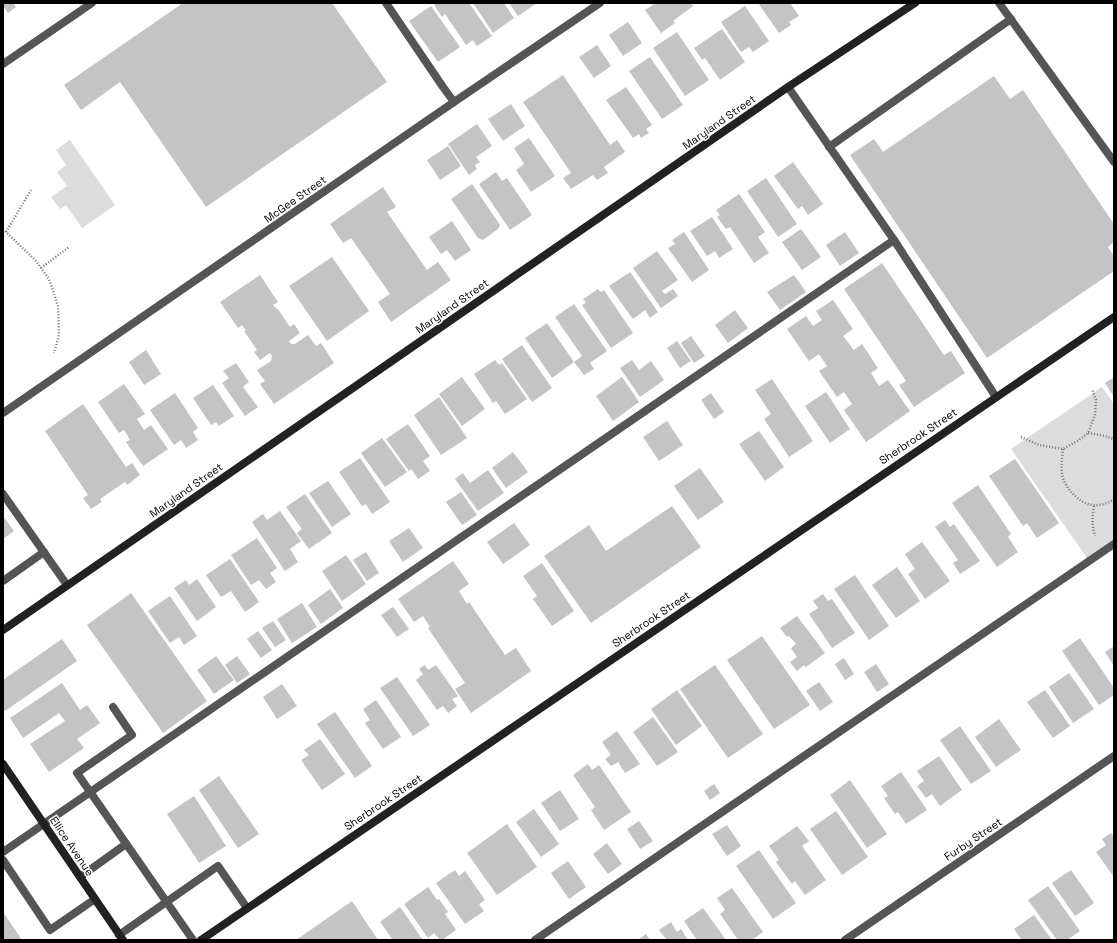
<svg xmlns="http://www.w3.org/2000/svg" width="1117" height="943" font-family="'Space Grotesk',sans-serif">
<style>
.green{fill:#dcdcdc}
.building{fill:#c4c4c4}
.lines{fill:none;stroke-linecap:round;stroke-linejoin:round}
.path{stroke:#777;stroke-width:2.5;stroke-dasharray:1 2;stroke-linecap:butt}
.lane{stroke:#555;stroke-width:8}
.street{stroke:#555;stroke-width:8}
.secondary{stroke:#222;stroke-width:8}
.labels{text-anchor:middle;stroke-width:3;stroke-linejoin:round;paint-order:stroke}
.street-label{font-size:11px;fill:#000;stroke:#fff}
</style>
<rect width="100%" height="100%" fill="#fff"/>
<g class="green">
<polygon points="70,140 115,205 82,228 66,205 60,209 51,197 67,186 57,172 66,165 56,150"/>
<polygon points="1102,387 1114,404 1114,539 1087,558 1011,449"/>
</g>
<g class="building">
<polygon points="3,3 14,3 16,7 8,13 4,7 3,8"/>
<polygon points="183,3 332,3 387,82 206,207 120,82 81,110 64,85"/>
<polygon points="437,3 469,3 492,36 477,46 473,40 466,45 445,14 442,17 434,5"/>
<polygon points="473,3 504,3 514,18 493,33"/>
<polygon points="509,3 537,3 518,16"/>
<polygon points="656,3 691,3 693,6 673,21 675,23 661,33 645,10"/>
<polygon points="758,3 790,3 799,16 789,22 791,25 779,33"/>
<polygon points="431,6 460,47 438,62 409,21"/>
<polygon points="745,6 769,41 753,52 749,47 741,52 721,22"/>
<polygon points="628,22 642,43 623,56 609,35"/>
<polygon points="722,29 745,62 720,80 705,58 702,60 694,48"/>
<polygon points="677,32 709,80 685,96 653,48"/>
<polygon points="597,45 611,66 594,78 579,57"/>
<polygon points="650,57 683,105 662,119 629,71"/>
<polygon points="563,75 610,145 617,140 625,152 604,167 608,173 597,180 593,175 571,189 563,178 571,173 523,102"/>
<polygon points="994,76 1010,99 1023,90 1114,224 1114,242 1108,247 1114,256 1114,271 987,358 850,155 874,139 883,152"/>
<polygon points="626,87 652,125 646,129 649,133 641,138 639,134 633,138 606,100"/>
<polygon points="511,104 525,126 503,141 488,119"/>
<polygon points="477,124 492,146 476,157 480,162 475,165 477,169 469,175 448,144"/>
<polygon points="529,138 555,176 531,192 516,170 524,164 514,148"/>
<polygon points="448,146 461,166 440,180 427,160"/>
<polygon points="793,162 823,204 808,215 802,206 798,209 774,176"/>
<polygon points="496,172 502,181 507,178 532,215 510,230 479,184"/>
<polygon points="766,178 797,224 778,237 747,191"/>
<polygon points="472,184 500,225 498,229 483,240 478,238 451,199"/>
<polygon points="383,187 396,207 387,212 427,270 438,262 451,280 391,322 378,302 390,294 351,238 343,243 330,224"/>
<polygon points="739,194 765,232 758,237 769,253 754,263 730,227 726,229 717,217 720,215 716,210"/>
<polygon points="712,217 733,249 719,258 715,251 707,256 690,231"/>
<polygon points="452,221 471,250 455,261 447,250 441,254 429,237"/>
<polygon points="801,229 821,257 802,270 782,242"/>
<polygon points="684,232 709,270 692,282 668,248 675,244 672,240"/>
<polygon points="845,232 859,253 840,266 826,245"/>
<polygon points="657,251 678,280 662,291 665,294 673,289 678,296 661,308 633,268"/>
<polygon points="332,257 369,311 327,341 289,286"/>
<polygon points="882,263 944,355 951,351 965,373 914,407 899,385 906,381 844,289"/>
<polygon points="630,272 658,312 650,318 645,310 633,319 609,286"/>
<polygon points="260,275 278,302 273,305 277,309 278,309 290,327 294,324 300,333 289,341 291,344 295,344 308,335 316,346 321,343 334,363 274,404 260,384 265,381 257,370 271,361 272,356 270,353 260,360 254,352 257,350 244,331 246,330 242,325 238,328 220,302"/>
<polygon points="794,275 806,292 780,310 767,292"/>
<polygon points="598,289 601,292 604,290 633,333 611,348 582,305 586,303 583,299"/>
<polygon points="833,300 853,329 843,336 854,350 862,344 878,368 871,373 879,386 888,380 910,411 866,442 844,410 852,404 844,392 837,397 819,371 827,366 819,354 809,361 787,329 806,316 813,326 822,320 816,311"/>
<polygon points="574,304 607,351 590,363 594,369 584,375 574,362 582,356 555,317"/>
<polygon points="735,310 748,328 728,343 715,325"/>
<polygon points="547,323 574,362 552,378 525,338"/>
<polygon points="691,336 705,356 694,363 681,343"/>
<polygon points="677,341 691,361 680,368 667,348"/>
<polygon points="522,345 552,388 532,402 502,359"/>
<polygon points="146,350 161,374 144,385 129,362"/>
<polygon points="495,360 499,365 502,363 527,399 505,414 496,401 493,403 474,374"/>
<polygon points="632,360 639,370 651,361 664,380 640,397 620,368"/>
<polygon points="236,363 249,382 243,387 258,407 245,416 222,383 229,378 223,371"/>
<polygon points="462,377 485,409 462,426 439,394"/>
<polygon points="622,377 639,402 613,421 596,396"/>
<polygon points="1114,377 1114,397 1105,383"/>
<polygon points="772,379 813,441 789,457 764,419 771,414 755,390"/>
<polygon points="124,384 145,414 137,419 144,430 151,425 168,449 143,466 126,442 130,440 124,430 119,433 98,402"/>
<polygon points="213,385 234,416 219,426 216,422 211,425 193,398"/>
<polygon points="826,392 850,429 830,443 805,406"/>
<polygon points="175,393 198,428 193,432 198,440 186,448 181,440 174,445 150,410"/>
<polygon points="711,393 724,412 714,419 701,400"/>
<polygon points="439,397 467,438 441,455 414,415"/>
<polygon points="83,404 126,467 132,463 140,475 127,485 125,482 100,499 102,502 91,509 83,498 88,495 45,431"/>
<polygon points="667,421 683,445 659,461 643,437"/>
<polygon points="408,424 430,456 423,461 430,471 418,479 411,469 409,471 386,439"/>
<polygon points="759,431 784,467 765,481 739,444"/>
<polygon points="382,438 407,472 385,487 361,453"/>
<polygon points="513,452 528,472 506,488 492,468"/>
<polygon points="360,458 390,502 372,514 366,504 362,506 339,472"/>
<polygon points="1015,459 1059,523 1037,538 1027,523 1023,526 989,476"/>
<polygon points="700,468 724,502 698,520 674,486"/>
<polygon points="488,470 504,493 478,511 455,479 463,473 470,483"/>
<polygon points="328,481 351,514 332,527 309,493"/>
<polygon points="978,485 1011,534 1008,537 1018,552 997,567 952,503"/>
<polygon points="461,492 477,515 462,525 446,502"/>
<polygon points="305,494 332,533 309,549 297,533 302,529 286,507"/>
<polygon points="672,506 701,547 591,623 544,556 589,525 606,551"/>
<polygon points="280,511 301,541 290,549 298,562 285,571 252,522 263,514 267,520"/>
<polygon points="3,516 14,531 3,539"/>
<polygon points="945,520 950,527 954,524 980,561 960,574 953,563 958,560 935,527"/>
<polygon points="514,523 530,545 503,564 487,542"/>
<polygon points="409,528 423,548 403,562 389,541"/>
<polygon points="257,538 277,568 270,573 276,582 266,589 259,580 251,585 231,555"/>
<polygon points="922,542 950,581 925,599 908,574 915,569 905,554"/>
<polygon points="366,552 379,573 367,581 353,560"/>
<polygon points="346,555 366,584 342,601 322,571"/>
<polygon points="230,559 259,602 245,612 231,591 221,597 206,575"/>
<polygon points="453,561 469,584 459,591 467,604 469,602 505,655 516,648 531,671 471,713 455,689 465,683 428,628 430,627 423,616 414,622 398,599"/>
<polygon points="542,563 574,611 552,626 533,599 537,596 523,576"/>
<polygon points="897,567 920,601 896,618 872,585"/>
<polygon points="855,575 889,626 869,640 834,589"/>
<polygon points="197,579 216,607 197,621 174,588 186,580 189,585"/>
<polygon points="330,589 343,608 321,624 308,605"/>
<polygon points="131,593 207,701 163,733 87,625"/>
<polygon points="823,594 828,601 832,599 855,633 832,648 809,614 818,608 813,601"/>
<polygon points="170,596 197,636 184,645 179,637 170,643 148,611"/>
<polygon points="302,603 317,627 292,643 277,619"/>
<polygon points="393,607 409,629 397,637 381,615"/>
<polygon points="797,616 825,653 806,667 804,665 797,671 790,662 797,657 791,648 796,644 789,636 787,637 780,628"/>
<polygon points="273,621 286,640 275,647 262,628"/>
<polygon points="258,631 272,650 261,658 247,639"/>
<polygon points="762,636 810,705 774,729 727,660"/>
<polygon points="1080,638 1114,688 1114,695 1099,705 1062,651"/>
<polygon points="62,639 77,661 5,711 3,708 3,680"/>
<polygon points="1114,646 1114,666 1105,652"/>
<polygon points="216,656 234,680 214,694 197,670"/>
<polygon points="237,656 250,674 237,683 225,665"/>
<polygon points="844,658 854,674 845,680 835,664"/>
<polygon points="876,664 889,684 877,692 864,672"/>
<polygon points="425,665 428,670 436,665 458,696 452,699 457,706 448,713 443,706 437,710 416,680 423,674 419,669"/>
<polygon points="715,665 763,734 728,758 680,689"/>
<polygon points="1069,673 1094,709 1073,723 1049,687"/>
<polygon points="397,677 430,725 413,736 380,688"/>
<polygon points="819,682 833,702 820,711 806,691"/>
<polygon points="62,683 80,710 87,705 100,723 77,739 84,748 49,772 30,744 65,721 59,713 23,738 10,718"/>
<polygon points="282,684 297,706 277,719 263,697"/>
<polygon points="677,690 702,726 676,745 651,709"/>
<polygon points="1045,690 1070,726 1053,738 1027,702"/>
<polygon points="376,700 401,737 383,749 365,723 370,720 363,709"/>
<polygon points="335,712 372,766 355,778 317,724"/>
<polygon points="653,717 678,752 657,766 633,732"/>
<polygon points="999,719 1021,750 996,767 975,737"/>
<polygon points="960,726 991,771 971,784 940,740"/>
<polygon points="617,731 640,764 625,773 618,762 611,766 605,759 611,755 602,742"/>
<polygon points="320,739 345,774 322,790 301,760 309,755 304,750"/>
<polygon points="939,756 962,790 940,806 932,794 926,798 917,786 924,781 917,771"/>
<polygon points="588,764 592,770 599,765 631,812 604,830 591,810 595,807 573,775"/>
<polygon points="901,772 927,810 906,824 898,812 895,814 884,798 888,796 881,786"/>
<polygon points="219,776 259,834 238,848 199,790"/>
<polygon points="850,780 887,834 867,848 830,795"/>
<polygon points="714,784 720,793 710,800 704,791"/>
<polygon points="560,790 579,819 560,831 541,803"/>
<polygon points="194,796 226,846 199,863 167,814"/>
<polygon points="534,809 559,844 541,857 516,822"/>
<polygon points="836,811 868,857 842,875 810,829"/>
<polygon points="639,821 653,841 640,849 627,829"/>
<polygon points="507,824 537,867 497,895 467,853"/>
<polygon points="727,825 741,846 727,856 712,834"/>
<polygon points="797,826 809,841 802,846 826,880 805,895 795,881 792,884 776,862 779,860 769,846"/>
<polygon points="1111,833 1114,837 1114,877 1096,852 1106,845 1102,839"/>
<polygon points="607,843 622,864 608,874 593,854"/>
<polygon points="759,850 796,903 773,919 736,866"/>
<polygon points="568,861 586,887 569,899 551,873"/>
<polygon points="455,870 459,876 465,871 485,900 479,904 484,911 465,924 436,883"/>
<polygon points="1071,870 1094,903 1075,916 1052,883"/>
<polygon points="1048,886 1080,931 1067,940 1057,940 1028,900"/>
<polygon points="428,887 437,900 439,899 448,912 445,914 456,930 442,940 440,940 434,933 428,938 404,904"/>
<polygon points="732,888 763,932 752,940 740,940 740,939 738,940 720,914 725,910 717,898"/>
<polygon points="352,901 378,940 296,940"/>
<polygon points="400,907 423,940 393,940 380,922"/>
<polygon points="703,908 726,940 697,940 684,921"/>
<polygon points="3,912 22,940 3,940"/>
<polygon points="1034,915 1052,940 1022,940 1014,929"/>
<polygon points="671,922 677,932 681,929 688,940 665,940 666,939 659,930"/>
<polygon points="646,934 650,940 638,940"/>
</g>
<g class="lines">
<g class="path">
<polyline points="3,229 36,261 49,279 58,306 59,335 54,353"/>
<polyline points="6,232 31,190"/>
<polyline points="41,268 69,247"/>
<polyline points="1088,433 1101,435 1114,439"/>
<polyline points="1021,437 1039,445 1063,449 1079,440 1088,433 1095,415 1096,400 1092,389"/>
<path d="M1063,449C1062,457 1061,465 1062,474C1064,487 1079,504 1093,505C1100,506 1109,503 1114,499"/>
<path d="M1094,506C1092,517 1092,526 1095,536"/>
</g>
<g class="lane">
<polyline points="386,3 443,87 454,102"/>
<polyline points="999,3 1114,162"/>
<polyline points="788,87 894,240 996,397"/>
<polyline points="829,147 1011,19"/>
<polyline points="3,494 67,585"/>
<polyline points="3,581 44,552"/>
<polyline points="113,707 132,735 77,773 193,940"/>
<polyline points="3,852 894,240"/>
<polyline points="3,860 50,930 95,899"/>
<polyline points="80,877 126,844"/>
<polyline points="119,935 218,866 247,908"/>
<polyline points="535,940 1114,544"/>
</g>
<g class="street">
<polyline points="3,64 92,3"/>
<polyline points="3,413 454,102 600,3"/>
<polyline points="845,940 1114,756"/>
</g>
<g class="secondary">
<polyline points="3,630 788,87 915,3"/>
<polyline points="3,764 123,940"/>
<polyline points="201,940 1114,317"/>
</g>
</g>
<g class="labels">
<g class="street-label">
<text transform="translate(719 122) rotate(-35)" y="4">Maryland Street</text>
<text transform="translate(295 199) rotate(-35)" y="4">McGee Street</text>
<text transform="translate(452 306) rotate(-35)" y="4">Maryland Street</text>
<text transform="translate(918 436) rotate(-34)" y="4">Sherbrook Street</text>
<text transform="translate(186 490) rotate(-35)" y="4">Maryland Street</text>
<text transform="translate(651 619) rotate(-34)" y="4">Sherbrook Street</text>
<text transform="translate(383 802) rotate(-34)" y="4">Sherbrook Street</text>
<text transform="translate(973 839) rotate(-34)" y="4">Furby Street</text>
<text transform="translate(72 846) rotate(56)" y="4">Ellice Avenue</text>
</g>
</g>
<rect width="1117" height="943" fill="none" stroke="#000000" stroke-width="8"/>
</svg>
